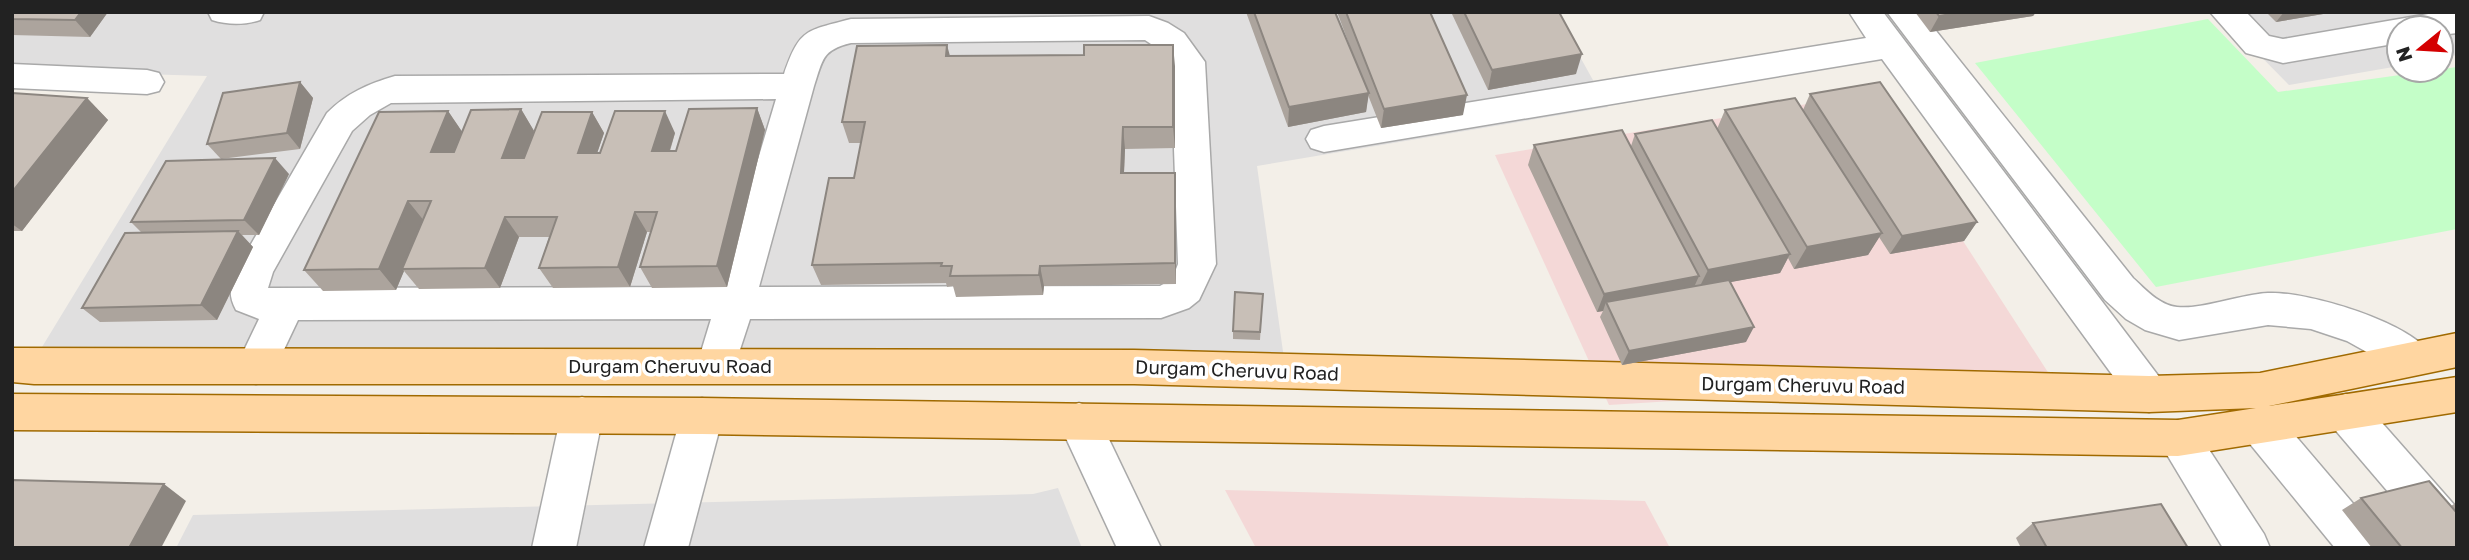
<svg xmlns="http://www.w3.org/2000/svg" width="2469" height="560" font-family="'Golos Text',sans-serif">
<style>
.residential{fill:#e0dfdf}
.commercial{fill:#f4d8d7}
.park{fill:#c4fec8}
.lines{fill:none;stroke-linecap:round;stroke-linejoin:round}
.minor-casing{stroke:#a9a9a9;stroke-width:3}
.major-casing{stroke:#a06a00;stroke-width:3}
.minor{fill:#fff;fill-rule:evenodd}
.major{fill:#ffd6a1;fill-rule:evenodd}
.wall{fill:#aca49d}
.shaded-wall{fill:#8c8680}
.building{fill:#c8bfb7;stroke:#8c8680;stroke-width:2}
.labels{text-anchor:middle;stroke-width:7;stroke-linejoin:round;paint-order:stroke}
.street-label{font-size:19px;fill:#222;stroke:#fff}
</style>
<rect width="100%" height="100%" fill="#f3efe8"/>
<g class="residential">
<polygon points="12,12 1555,12 1608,107 1257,166 1286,373 28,370 207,76 12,70"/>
<polygon points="2217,12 2457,12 2457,55 2441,58 2441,28 2399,28 2399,66 2289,85"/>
<polygon points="1058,488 1082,548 176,548 193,515 1033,494"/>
</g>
<g class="commercial">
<polygon points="1868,94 2051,377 1609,405 1495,155"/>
<polygon points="1225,490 1645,501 1670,548 1256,548"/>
</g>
<polygon class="park" points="2208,19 2278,92 2457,67 2457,229 2156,287 1975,63"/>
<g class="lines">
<g class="minor-casing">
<g id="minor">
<path d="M208,12H264L260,20C244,25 228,25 212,20Z"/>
<polygon points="1849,12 1883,12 2163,382 2169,394 2163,406 2149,412 2135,406 1882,59 1324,152 1311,148 1306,139 1311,130 1324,126 1866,38"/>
<path d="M1887,12H1921L2133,278C2145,289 2159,305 2177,307C2202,310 2241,294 2268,293C2306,291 2416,323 2433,358L2427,370L2413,375L2399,370L2347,341L2311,329L2268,325L2179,340L2145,330L2126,319L2105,300Z"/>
<polygon points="2210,12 2246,12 2269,36 2283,39 2440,12 2457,12 2457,33 2441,35 2441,28 2399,28 2399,43 2283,63 2246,53"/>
<path d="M1149,16L1168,23L1184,33L1205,62L1216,264L1199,300L1189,308L1161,318L750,319L731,377L717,382L703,377L697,365L711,319L298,320L270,379L256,384L242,379L236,367L259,319L236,310C228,295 230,286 236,270L327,113C347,93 368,84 395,76L784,74C800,28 806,31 851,19ZM1145,40L1160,50L1171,62L1178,264C1174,275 1170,281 1160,286L759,287L814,86C823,59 822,50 851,43ZM776,99L720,287L268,288L273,272L352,131L370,115L391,103Z"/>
<polygon points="12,64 147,70 159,73 164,82 159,91 147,94 12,88"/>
<polygon points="2346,394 2361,399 2457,508 2457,548 2436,548 2331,425 2325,412 2331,399"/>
<polygon points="582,397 597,402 603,415 576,548 532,548 561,415 567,402"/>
<polygon points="702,398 717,403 723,416 688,548 644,548 681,416 687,403"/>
<polygon points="1079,403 1094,408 1161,548 1117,548 1058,421 1064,408"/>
<polygon points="2261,408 2276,413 2379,534 2385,548 2335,548 2246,439 2240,426 2246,413"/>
<polygon points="2178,420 2193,425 2264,534 2270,548 2223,548 2157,438 2163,425"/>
</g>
</g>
<g class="major-casing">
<polygon id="major" points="2457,333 2457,367 2269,406 2457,377 2457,412 2178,456 702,434 12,430 12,394 702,398 2178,420 2256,408 2149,412 1134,384 34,384 12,382 12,348 1134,350 2149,376 2260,373"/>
</g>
<use href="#minor" class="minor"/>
<use href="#major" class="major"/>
</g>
<g class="wall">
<polygon points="12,12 108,12 90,37 12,35"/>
<polygon points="1246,12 1335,12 1354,57 1337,12 1430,12 1463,115 1381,128 1368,95 1366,112 1288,127"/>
<polygon points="1451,12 1559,12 1576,74 1488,90"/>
<polygon points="1915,12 2036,12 2033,16 1930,32"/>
<polygon points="2266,12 2335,12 2276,22"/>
<polygon points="950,56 1175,66 1175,148 1125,149 1124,173 1176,194 1176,284 1044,286 1043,295 956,297 953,286 947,287 946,283 821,285 812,265 854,178 861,143 849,143 842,122"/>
<polygon points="300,82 313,98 300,149 221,159 207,144"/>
<polygon points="12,93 87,98 108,120 22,231 12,231"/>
<polygon points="1810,94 1977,222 1964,241 1890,254 1879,237 1868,255 1794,269 1788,258 1780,273 1730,282 1746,342 1622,365 1600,317 1603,311 1597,312 1528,165 1534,145 1631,146 1635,134 1717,129 1725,110 1803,110"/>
<polygon points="757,108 765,130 727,287 652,288 640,267 651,232 647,232 630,287 553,288 539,268 549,237 519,237 500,288 419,289 404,271 396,290 323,291 304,270 448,111 462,132 521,109 534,131 524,158 592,112 604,133 597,153 600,153 675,133 670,151 676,151"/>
<polygon points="289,174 259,235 242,235 253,247 217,320 100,322 82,308 142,233 131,222"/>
<polygon points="1263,294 1260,340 1233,339 1233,331"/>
<polygon points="2361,498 2451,506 2457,502 2457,548 2372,548 2342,510"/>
<polygon points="2033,523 2188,548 2021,548 2016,538"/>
</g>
<g class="shaded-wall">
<polygon points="81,12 108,12 90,37 75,20"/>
<polygon points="1963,12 2036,12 2033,16 1930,32 1939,16"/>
<polygon points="2284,12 2335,12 2276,22"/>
<polygon points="947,45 953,67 946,56"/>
<polygon points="1173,45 1175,66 1175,148 1173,127"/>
<polygon points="1582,54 1576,74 1488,90 1492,70"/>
<polygon points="300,82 313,98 300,149 287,133"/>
<polygon points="1369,93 1366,112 1288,127 1289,107"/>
<polygon points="1467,95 1463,115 1381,128 1384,109"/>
<polygon points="87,98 108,120 22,231 12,224 12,192"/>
<polygon points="757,108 765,130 727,287 717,266"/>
<polygon points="521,109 534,131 516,179 502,158"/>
<polygon points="448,111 463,133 446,173 431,152"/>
<polygon points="665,111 675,133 663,172 652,151"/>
<polygon points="592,112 604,133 590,174 578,153"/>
<polygon points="1123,127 1125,149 1123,194 1121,173"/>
<polygon points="275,158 289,174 259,235 244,220"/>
<polygon points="1175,173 1176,194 1176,284 1175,263"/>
<polygon points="408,201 425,222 402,269 404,271 396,290 379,269"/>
<polygon points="635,212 647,232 630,287 618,267"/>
<polygon points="505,217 519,237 500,288 485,268"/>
<polygon points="1977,222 1964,241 1890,254 1902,236"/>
<polygon points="238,231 253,247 217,320 201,305"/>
<polygon points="1882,233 1868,255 1794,269 1807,247"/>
<polygon points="1790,254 1780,273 1699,288 1708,270"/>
<polygon points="1040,266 1044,286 1043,295 1039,275"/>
<polygon points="1699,276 1691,294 1606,302 1603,311 1597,312 1604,294"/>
<polygon points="1754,327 1746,342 1622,365 1629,351"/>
<polygon points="164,484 186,501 161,548 129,548"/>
</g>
<g class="building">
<polygon points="12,12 81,12 75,20 12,19"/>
<polygon points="1254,12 1335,12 1369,93 1289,107"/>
<polygon points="1346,12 1430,12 1467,95 1384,109"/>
<polygon points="1464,12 1559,12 1582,54 1492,70"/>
<polygon points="1936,12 1963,12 1939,16"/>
<polygon points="947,45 946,56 1084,55 1084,45 1173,45 1173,127 1123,127 1121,173 1175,173 1175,263 1040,266 1039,275 950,276 952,266 941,266 942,263 812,265 829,178 854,178 865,122 842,122 857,46"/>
<polygon points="300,82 287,133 207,144 223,93"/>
<polygon points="1880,82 1977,222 1902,236 1810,94"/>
<polygon points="12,93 87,98 12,192"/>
<polygon points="1795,98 1882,233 1807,247 1725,110"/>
<polygon points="757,108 717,266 640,267 657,212 635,212 618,267 539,268 557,217 505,217 485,268 402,269 431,201 408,201 379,269 304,270 379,112 448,111 431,152 454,152 471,110 521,109 502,158 524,158 542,112 592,112 578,153 600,153 615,111 665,111 652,151 676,151 689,109"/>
<polygon points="1712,120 1790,254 1708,270 1635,134"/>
<polygon points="1622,130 1699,276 1604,294 1534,145"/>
<polygon points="275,158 244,220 131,222 166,161"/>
<polygon points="238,231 201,305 82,308 125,233"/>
<polygon points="1729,280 1754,327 1629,351 1606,302"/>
<polygon points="1235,292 1263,294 1260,332 1233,331"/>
<polygon points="12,480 164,484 129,548 12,548"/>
<polygon points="2429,481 2457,513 2457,548 2402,548 2361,498"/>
<polygon points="2161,504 2188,548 2047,548 2033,523"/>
</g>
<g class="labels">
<g class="street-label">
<text x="670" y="373">Durgam Cheruvu Road</text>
<text transform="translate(1237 370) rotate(2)" y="7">Durgam Cheruvu Road</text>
<text transform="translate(1803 385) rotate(1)" y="7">Durgam Cheruvu Road</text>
</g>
</g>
<rect width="2469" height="560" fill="none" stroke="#222222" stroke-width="28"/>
<g transform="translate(2420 49) rotate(252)"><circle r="33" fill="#ffffff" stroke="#a7a7a7" stroke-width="2"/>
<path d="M0-5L12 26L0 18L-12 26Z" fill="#d40001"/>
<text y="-10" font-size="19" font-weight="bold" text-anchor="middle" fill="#222222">N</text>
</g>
</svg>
